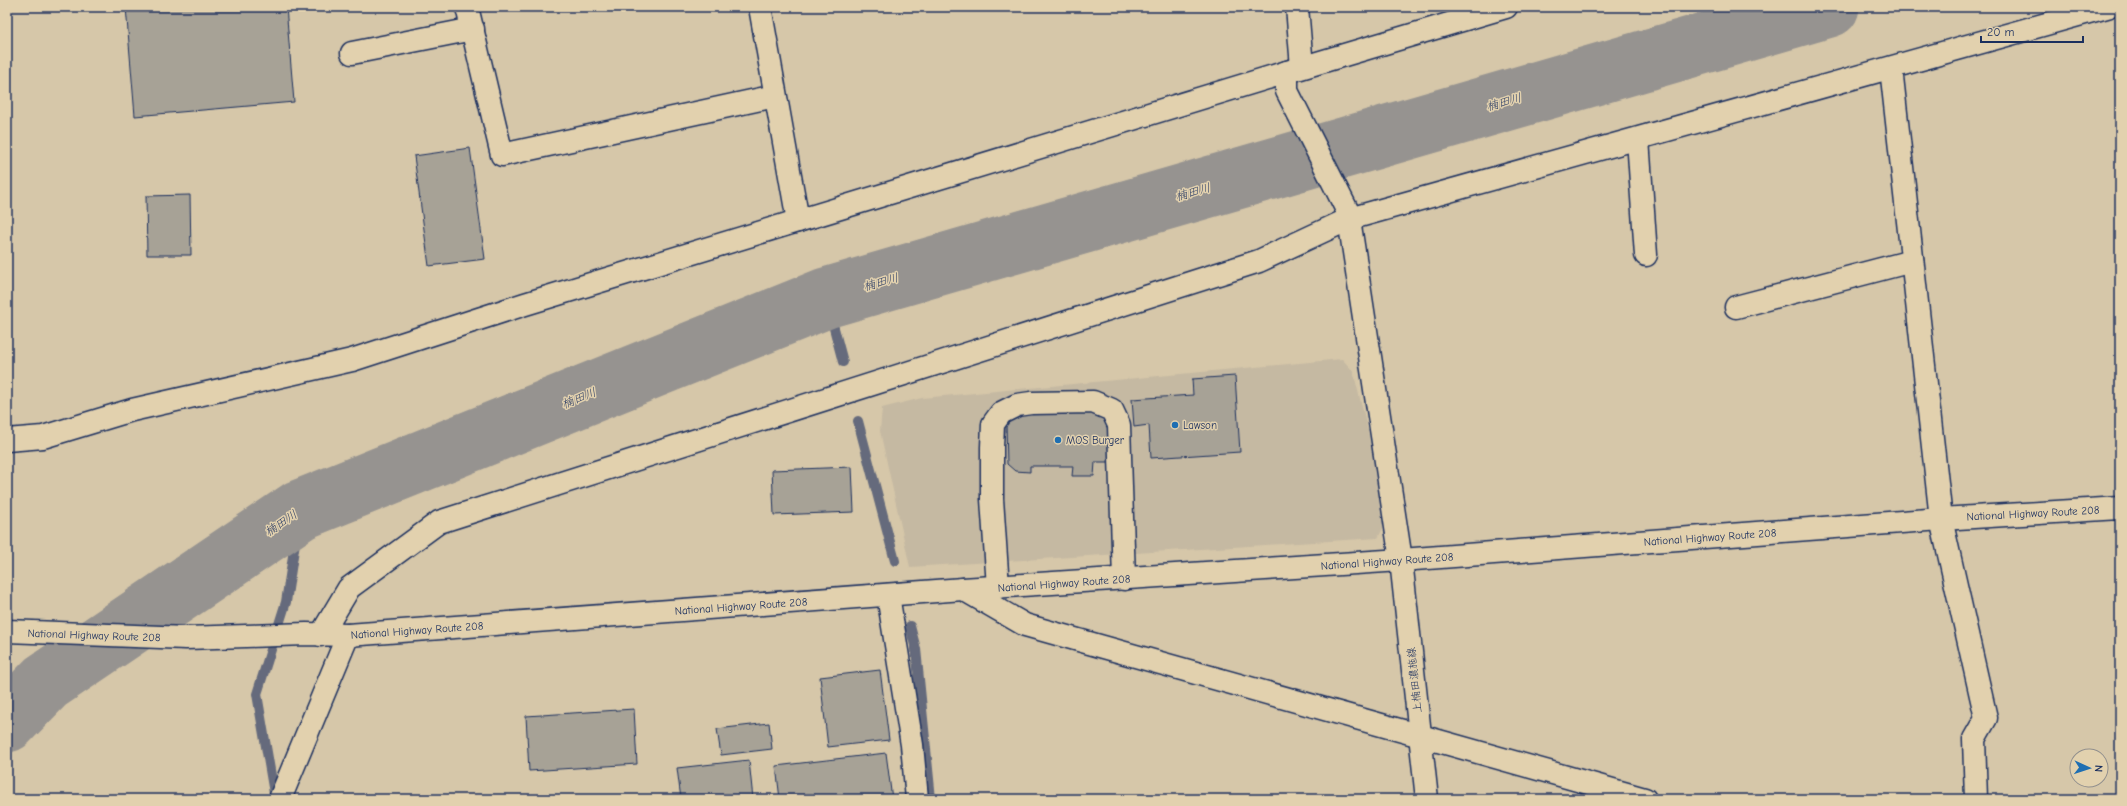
<svg xmlns="http://www.w3.org/2000/svg" width="2127" height="806" font-family="'Comic Neue','Klee One',sans-serif">
<style>
.built{fill:#c5b9a2}
.lines{fill:none;stroke-linecap:round;stroke-linejoin:round}
.stream{stroke:#656b7c;stroke-width:10}
.river{stroke:#969390;stroke-width:61}
.building{fill:#a7a296;stroke:#1b2f5e}
.minor-casing{stroke:#1b2f5e;stroke-width:25}
.major-casing{stroke:#1b2f5e;stroke-width:25}
.highway-casing{stroke:#1b2f5e;stroke-width:25}
.minor{stroke:#e2d1ae;stroke-width:22}
.major{stroke:#e2d1ae;stroke-width:22}
.highway{stroke:#e2d1ae;stroke-width:22}
.poi-dot{fill:#1f6fb2;stroke:#e2d1ae;stroke-width:1.5}
.labels{text-anchor:middle;stroke-width:3;stroke-linejoin:round;paint-order:stroke}
.poi-label{font-size:11px;fill:#1b2f5e;stroke:#e2d1ae;text-anchor:start}
.street-label{font-size:11px;fill:#1b2f5e;stroke:#e2d1ae}
.water-label{font-size:12px;font-style:italic;fill:#2d3e66;stroke:#e2d1ae}
</style>
<rect width="100%" height="100%" fill="#d6c7a9"/>
<filter id="ink" filterUnits="userSpaceOnUse"><feTurbulence type="fractalNoise" baseFrequency=".025" numOctaves="2"/><feDisplacementMap in="SourceGraphic" scale="8" xChannelSelector="R" yChannelSelector="G"/><feConvolveMatrix kernelMatrix="1 2 1 2 8 2 1 2 1" color-interpolation-filters="sRGB"/></filter>
<g filter="url(#ink)">
<polygon class="built" points="1342,359 1353,371 1375,458 1384,526 1378,538 910,567 880,431 882,408 922,398"/>
<g class="lines">
<g class="stream">
<polyline points="826,298 843,362"/>
<polyline points="858,421 895,561"/>
<polyline points="910,626 916,649 931,799"/>
<polyline points="275,799 257,694 286,602 300,510"/>
</g>
<polyline class="river" points="7,722 46,682 300,510 826,298 1829,7"/>
</g>
<g class="building">
<polygon points="126,7 286,7 294,102 135,116"/>
<polygon points="470,148 485,259 429,266 414,156"/>
<polygon points="190,195 191,255 147,255 146,196"/>
<polygon points="1235,376 1240,452 1151,458 1149,425 1134,427 1132,399 1193,395 1192,379"/>
<polygon points="1096,410 1111,416 1110,462 1095,462 1094,476 1072,476 1073,466 1030,466 1030,472 1015,471 1007,464 1006,425 1012,416 1029,411"/>
<polygon points="852,467 854,512 774,515 772,470"/>
<polygon points="880,670 889,740 828,747 820,677"/>
<polygon points="634,709 637,764 529,771 526,716"/>
<polygon points="769,723 772,749 721,755 717,729"/>
<polygon points="886,753 892,799 780,799 776,766"/>
<polygon points="749,760 753,799 681,799 677,768"/>
</g>
<g class="lines">
<g class="minor-casing">
<g id="minor">
<polyline points="467,7 502,155 775,96"/>
<polyline points="760,7 798,221"/>
<polyline points="1297,7 1302,67"/>
<polyline points="352,53 473,29"/>
<polyline points="1891,68 1941,519 1986,718 1974,739 1976,799"/>
<polyline points="1287,72 1287,91 1347,210 1349,219 1401,560"/>
<polyline points="1638,139 1646,255"/>
<polyline points="1736,307 1912,261"/>
<polyline points="7,440 43,437 132,410 352,360 525,304 1287,72 1506,7"/>
<polyline points="998,587 992,499 992,447 993,424 1001,413 1017,405 1031,403 1093,402 1112,410 1119,425 1124,579"/>
<polyline points="963,589 1025,625 1645,799"/>
<polyline points="888,595 912,745 917,799"/>
<polyline points="321,635 349,588 439,522 1259,261 1349,219 2107,7"/>
<polyline points="280,799 348,635"/>
</g>
</g>
<g class="major-casing">
<polyline id="major" points="1401,560 1427,799"/>
</g>
<g class="highway-casing">
<polyline id="highway" points="7,631 186,638 306,634 348,635 963,589 1401,560 1941,519 2120,508"/>
</g>
<use href="#minor" class="minor"/>
<use href="#major" class="major"/>
<use href="#highway" class="highway"/>
</g>
</g>
<g class="poi-dot">
<circle cx="1175" cy="425" r="4"/>
<circle cx="1058" cy="440" r="4"/>
</g>
<g class="labels">
<g class="poi-label">
<text x="1183" y="429">Lawson</text>
<text x="1066" y="444">MOS Burger</text>
</g>
<g class="street-label">
<text transform="translate(2033 513) rotate(-3)" y="4">National Highway Route 208</text>
<text transform="translate(1710 537) rotate(-4)" y="4">National Highway Route 208</text>
<text transform="translate(1387 561) rotate(-4)" y="4">National Highway Route 208</text>
<text transform="translate(1064 583) rotate(-4)" y="4">National Highway Route 208</text>
<text transform="translate(741 606) rotate(-4)" y="4">National Highway Route 208</text>
<text transform="translate(417 630) rotate(-4)" y="4">National Highway Route 208</text>
<text transform="translate(94 635) rotate(2)" y="4">National Highway Route 208</text>
<text transform="translate(1414 680) rotate(-96)" y="4">上楠田濃施線</text>
</g>
<g class="water-label">
<text transform="translate(1504 102) rotate(-16)" y="4">楠田川</text>
<text transform="translate(1193 192) rotate(-16)" y="4">楠田川</text>
<text transform="translate(881 282) rotate(-16)" y="4">楠田川</text>
<text transform="translate(579 398) rotate(-22)" y="4">楠田川</text>
<text transform="translate(281 523) rotate(-34)" y="4">楠田川</text>
</g>
</g>
<rect width="2127" height="806" fill="none" stroke="#e2d1ae" stroke-width="24"/>
<rect x="12" y="12" width="2103" height="782" fill="none" stroke="#1b2f5e" stroke-width="1.5" filter="url(#ink)"/>
<g transform="translate(2089 768) rotate(93)"><circle r="19" fill="#e2d1ae" stroke="#92908e"/>
<path d="M0-3L7 15L0 10L-7 15Z" fill="#1f6fb2"/>
<text y="-6" font-size="11" font-weight="bold" text-anchor="middle" fill="#1b2f5e">N</text>
</g>
<path d="M1981 36v6h102v-6" fill="none" stroke="#1b2f5e" stroke-width="2"/>
<text x="1987" y="36" font-size="12" fill="#1b2f5e" stroke="#e2d1ae" stroke-width="3" paint-order="stroke">20 m</text>
</svg>
